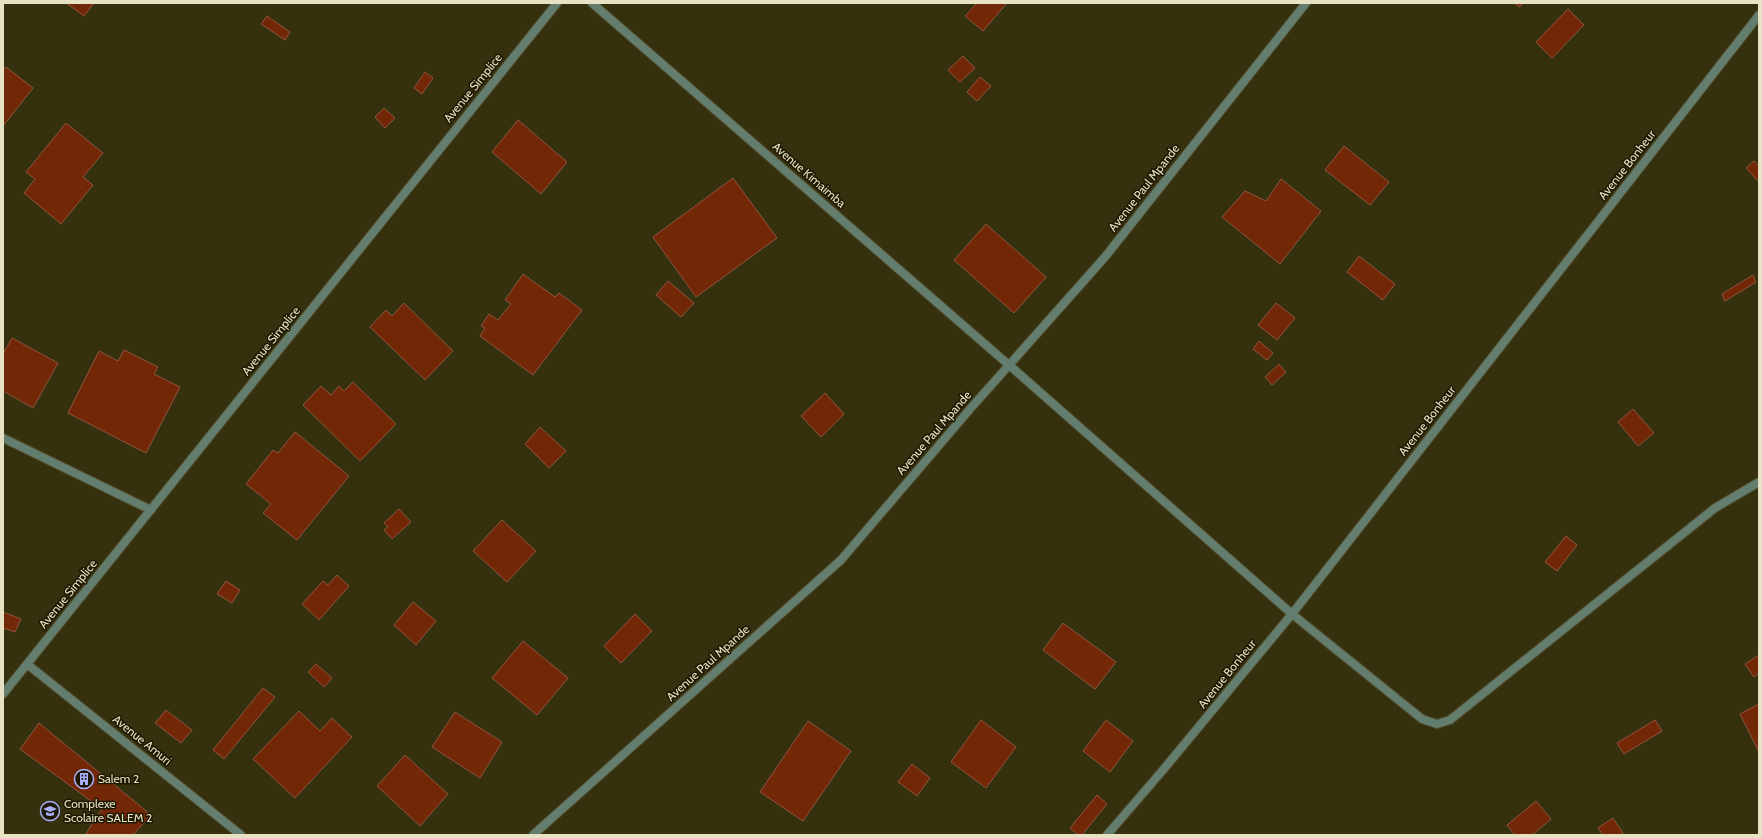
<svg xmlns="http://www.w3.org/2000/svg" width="1762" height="838" font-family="Cabin,sans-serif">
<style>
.building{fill:#722807;stroke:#8f5540}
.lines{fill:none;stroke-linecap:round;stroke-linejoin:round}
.minor-casing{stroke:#514c2b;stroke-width:10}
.minor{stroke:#637d6e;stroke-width:8}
.labels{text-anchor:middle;stroke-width:3;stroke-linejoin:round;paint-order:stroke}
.street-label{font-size:12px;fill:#e7e2c3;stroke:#1c1700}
.poi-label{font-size:12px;fill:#e7e2c3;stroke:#1c1700;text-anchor:start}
</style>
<rect width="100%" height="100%" fill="#35300e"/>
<g class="building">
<polygon points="66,3 94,3 84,16"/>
<polygon points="977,3 1007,3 983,31 965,16"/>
<polygon points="1514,3 1523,3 1520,7"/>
<polygon points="1568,9 1584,25 1552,58 1536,42"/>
<polygon points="267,16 290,32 285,40 261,24"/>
<polygon points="963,56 975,68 960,82 948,70"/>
<polygon points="6,67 33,88 3,126 3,71"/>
<polygon points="425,72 433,78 422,94 414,88"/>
<polygon points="980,77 991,86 977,101 967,92"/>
<polygon points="384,108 395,118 385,128 375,117"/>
<polygon points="518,120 567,162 541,194 492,152"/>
<polygon points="66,123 103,153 83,177 93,185 61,224 24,193 35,179 26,172"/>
<polygon points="1344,146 1389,182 1370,205 1325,170"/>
<polygon points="1754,161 1759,166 1759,182 1746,168"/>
<polygon points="733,178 777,238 696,297 653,237"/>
<polygon points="1281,179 1321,211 1280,264 1222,217 1245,191 1266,201"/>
<polygon points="986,224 1046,277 1014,313 954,260"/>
<polygon points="1359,256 1395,284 1383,300 1347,272"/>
<polygon points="523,274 555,297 559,293 582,310 533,375 480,336 485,328 481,326 489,314 498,320 511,304 505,300"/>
<polygon points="1753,275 1756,282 1725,301 1722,294"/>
<polygon points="668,281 694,303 681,317 656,295"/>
<polygon points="404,303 453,351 425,380 370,327 386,310 392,316"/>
<polygon points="1276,303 1295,318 1277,340 1258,325"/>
<polygon points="12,338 58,363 33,408 3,391 3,354"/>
<polygon points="1259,341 1273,353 1267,360 1253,349"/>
<polygon points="124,350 158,367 154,374 180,387 146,453 68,413 99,351 118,361"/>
<polygon points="1279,364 1286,372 1272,385 1265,377"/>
<polygon points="353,382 396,424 360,461 303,405 321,386 331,395 339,386 344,391"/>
<polygon points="825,393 844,414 821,437 801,416"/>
<polygon points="1633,409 1654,433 1638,446 1618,422"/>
<polygon points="540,427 566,451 549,468 525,444"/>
<polygon points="295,432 349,476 297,540 263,513 271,504 246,484 273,450 278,453"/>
<polygon points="399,509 411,522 392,539 384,530 388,527 384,523"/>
<polygon points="502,520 536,551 507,582 473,551"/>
<polygon points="1566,536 1577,545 1557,571 1545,562"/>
<polygon points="337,575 349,586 319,620 302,604 323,581 328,585"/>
<polygon points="226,581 240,590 232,603 217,594"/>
<polygon points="413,602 436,621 416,645 394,625"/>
<polygon points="3,612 21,619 15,632 3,628"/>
<polygon points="635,614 652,631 621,663 604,646"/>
<polygon points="1063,623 1116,662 1095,689 1043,650"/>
<polygon points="523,641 568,678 537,715 492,678"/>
<polygon points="1759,655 1759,673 1754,677 1745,664"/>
<polygon points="316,664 332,678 324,687 308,672"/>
<polygon points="263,688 275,697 224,759 213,750"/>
<polygon points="1759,704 1759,752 1740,714"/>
<polygon points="166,710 192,730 181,743 155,723"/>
<polygon points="299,711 320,731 332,718 352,737 295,798 253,759"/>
<polygon points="455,712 502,742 480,778 432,747"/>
<polygon points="981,720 1016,747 986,788 951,762"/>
<polygon points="1106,720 1133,741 1110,772 1083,751"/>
<polygon points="1655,720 1662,731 1624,754 1617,743"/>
<polygon points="808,721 851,751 803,821 760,792"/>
<polygon points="39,723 151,815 133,835 85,835 102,809 20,749"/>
<polygon points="405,755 448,794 420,826 377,786"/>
<polygon points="912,764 930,778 917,796 898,782"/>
<polygon points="1097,795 1107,804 1082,835 1078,835 1070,828"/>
<polygon points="1536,801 1551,819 1532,835 1515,835 1507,825"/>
<polygon points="1613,818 1623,833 1620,835 1603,835 1598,828"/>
</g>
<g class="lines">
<g class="minor-casing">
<g id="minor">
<polyline points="592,3 1009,365 1292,614 1422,719 1437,724 1450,720 1715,508 1759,482"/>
<polyline points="3,438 151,510"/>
<polyline points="27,664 241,835"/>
<polyline points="3,694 557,3"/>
<polyline points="533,835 841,560 970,409 1105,257 1306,3"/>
<polyline points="1107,835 1163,770 1292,614 1759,15"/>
</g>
</g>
<use href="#minor" class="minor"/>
</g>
<defs>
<g id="building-ring" transform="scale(1)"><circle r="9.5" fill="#1c1700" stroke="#aaaffb" stroke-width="1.5"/><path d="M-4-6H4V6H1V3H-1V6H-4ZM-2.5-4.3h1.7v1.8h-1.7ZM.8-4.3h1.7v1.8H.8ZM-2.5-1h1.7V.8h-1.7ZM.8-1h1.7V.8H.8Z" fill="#aaaffb"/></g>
<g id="school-ring" transform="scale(1)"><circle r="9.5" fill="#1c1700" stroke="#aaaffb" stroke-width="1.5"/><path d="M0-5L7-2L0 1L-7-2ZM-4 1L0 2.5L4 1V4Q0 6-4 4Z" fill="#aaaffb"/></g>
</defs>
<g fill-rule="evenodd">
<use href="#building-ring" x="84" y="779"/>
<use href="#school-ring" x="50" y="811"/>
</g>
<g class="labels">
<g class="street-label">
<text transform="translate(473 88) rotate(-51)" y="4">Avenue Simplice</text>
<text transform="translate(1627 165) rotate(-52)" y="4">Avenue Bonheur</text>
<text transform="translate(809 175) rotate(41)" y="4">Avenue Kimaimba</text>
<text transform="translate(1144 188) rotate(-52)" y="4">Avenue Paul Mpande</text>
<text transform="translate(271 341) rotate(-51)" y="4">Avenue Simplice</text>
<text transform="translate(1427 421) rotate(-52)" y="4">Avenue Bonheur</text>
<text transform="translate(934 433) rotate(-49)" y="4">Avenue Paul Mpande</text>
<text transform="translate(68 594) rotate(-51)" y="4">Avenue Simplice</text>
<text transform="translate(708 663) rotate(-42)" y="4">Avenue Paul Mpande</text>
<text transform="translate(1227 674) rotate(-51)" y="4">Avenue Bonheur</text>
<text transform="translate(142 740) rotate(39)" y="4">Avenue Amuri</text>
</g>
<g class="poi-label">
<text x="98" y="783">Salem 2</text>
<text x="64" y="808">Complexe<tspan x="64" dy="14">Scolaire SALEM 2</tspan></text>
</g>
</g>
<rect width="1762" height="838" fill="none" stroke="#e7e2c3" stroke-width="8"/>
</svg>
